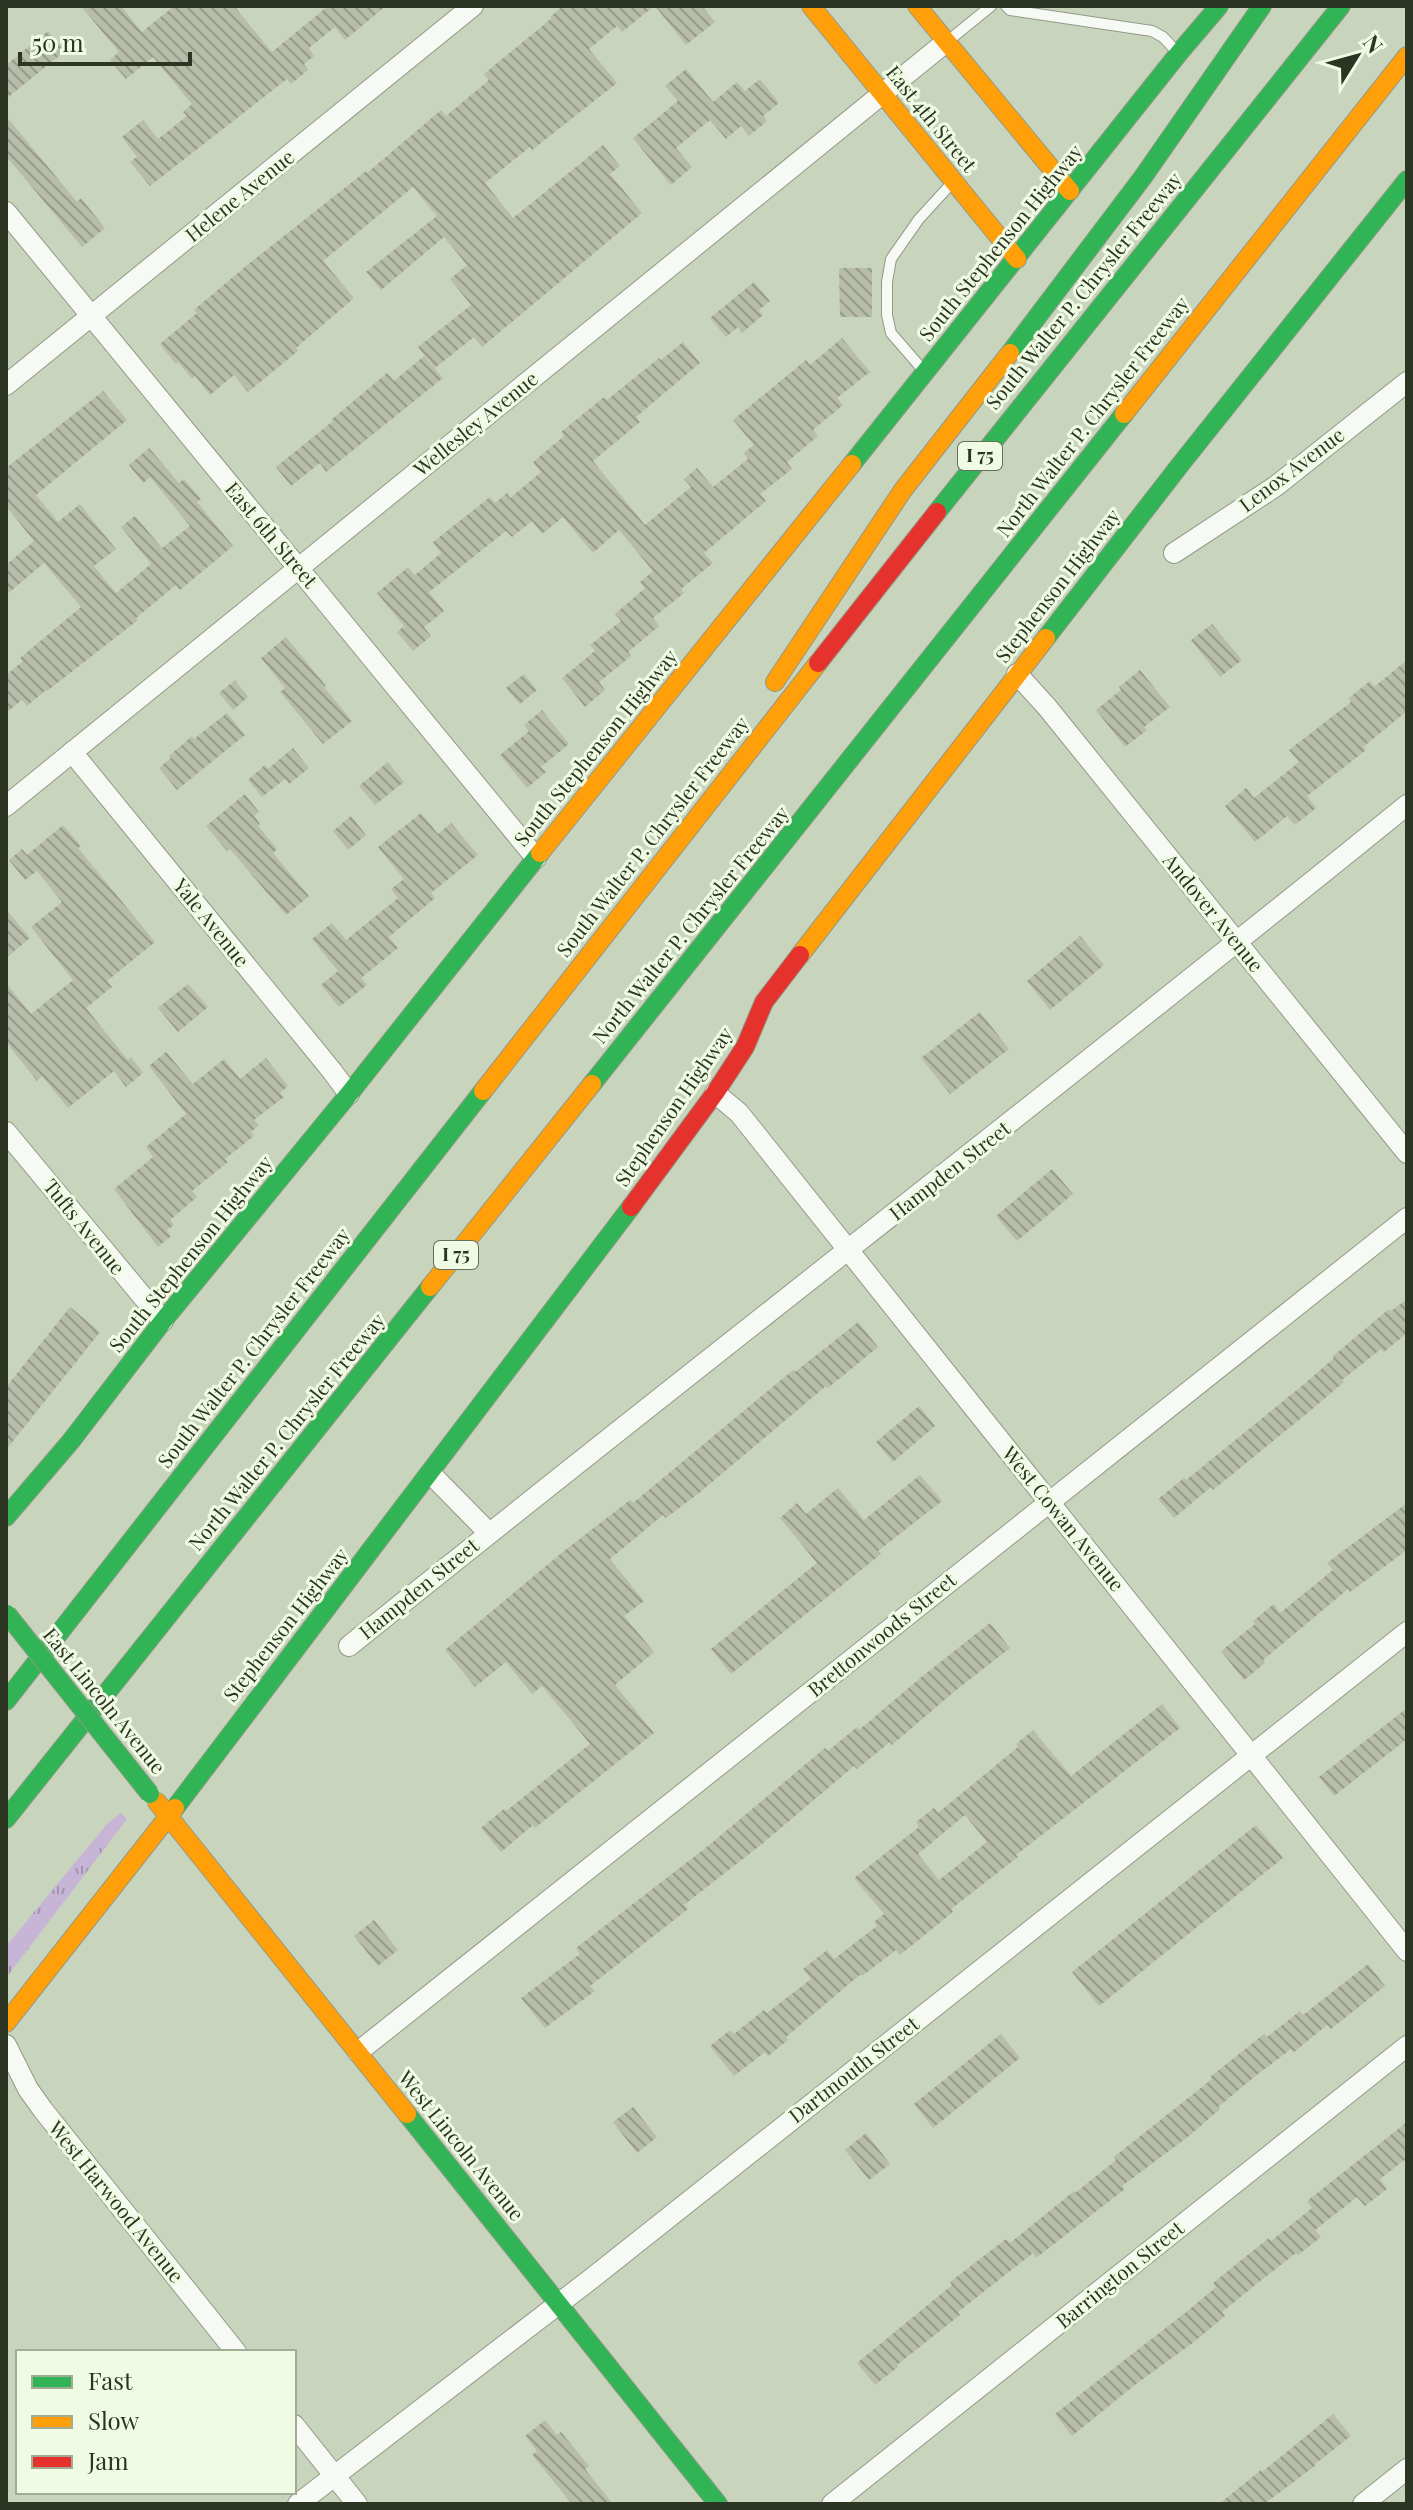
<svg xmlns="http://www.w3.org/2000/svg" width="1413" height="2510" font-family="'Playfair Display',serif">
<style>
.grass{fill:url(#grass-tufts)}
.building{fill:url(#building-back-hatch);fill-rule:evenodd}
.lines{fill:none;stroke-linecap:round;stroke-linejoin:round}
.lane-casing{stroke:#919a87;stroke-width:12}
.street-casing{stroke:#919a87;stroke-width:22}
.fast-casing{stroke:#919a87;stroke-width:20}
.slow-casing{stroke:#919a87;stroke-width:20}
.jam-casing{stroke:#919a87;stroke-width:20}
.lane{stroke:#f7f9f5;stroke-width:10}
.street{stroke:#f7f9f5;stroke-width:20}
.fast{stroke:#30b455;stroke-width:18}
.slow{stroke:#ff9f0a;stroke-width:18}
.jam{stroke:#e5322d;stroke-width:18}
.fast-bridge-casing{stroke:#919a87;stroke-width:20;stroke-linecap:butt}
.fast-bridge{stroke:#30b455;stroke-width:18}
.labels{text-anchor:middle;stroke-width:6;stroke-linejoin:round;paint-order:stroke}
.shield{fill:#f0fbe4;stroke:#67705c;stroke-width:2}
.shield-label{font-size:18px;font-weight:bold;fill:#2c3422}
.street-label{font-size:20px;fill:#2c3422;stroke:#f0fbe4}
</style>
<defs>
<pattern id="grass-tufts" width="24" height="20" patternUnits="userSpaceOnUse" patternTransform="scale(2)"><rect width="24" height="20" fill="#c7b5d7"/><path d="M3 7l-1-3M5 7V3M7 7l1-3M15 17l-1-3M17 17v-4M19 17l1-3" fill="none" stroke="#a294ae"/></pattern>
<pattern id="building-back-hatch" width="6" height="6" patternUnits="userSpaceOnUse" patternTransform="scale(2)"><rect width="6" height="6" fill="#b8bda9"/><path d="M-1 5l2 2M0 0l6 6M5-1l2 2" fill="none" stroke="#969a89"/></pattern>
</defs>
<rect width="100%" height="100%" fill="#c9d4bc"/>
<polygon class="grass" points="121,1813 127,1819 6,1978 6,1946 107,1824"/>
<g class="building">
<polygon points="81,6 121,6 142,32 174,6 234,6 272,52 328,6 386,6 345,40 335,27 309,48 314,56 304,64 308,70 291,84 287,79 150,186 130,162 137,157 122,137 143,120 158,139 187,116 183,112 192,104 153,57 126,79 110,60 119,52"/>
<polygon points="563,6 654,6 622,32 617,26 589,49 617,83 532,150 530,147 485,183 513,218 603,145 620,166 610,174 642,213 482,347 474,337 435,368 418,347 471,305 450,279 467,265 444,237 381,290 366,272 437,216 413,187 323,261 354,298 296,348 298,351 248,392 234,375 210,395 195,376 192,379 178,362 176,364 160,344 197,313 194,310 246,266 366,171 367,173 441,110 446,116 489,80 484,74 552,18 550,17"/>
<polygon points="655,6 702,6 715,22 686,45"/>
<polygon points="48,31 65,51 6,99 6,65"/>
<polygon points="686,69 713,102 737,82 745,91 760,79 779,103 763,116 767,121 749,136 741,126 726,139 710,120 676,148 692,167 671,185 633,138 678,101 665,86"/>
<polygon points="6,116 77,202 81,198 105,228 82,247 6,156"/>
<polygon points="839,268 872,268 872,317 840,317"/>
<polygon points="754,282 770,301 759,310 763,315 742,333 738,327 726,337 710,318"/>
<polygon points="842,338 870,372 837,398 843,405 813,430 818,436 787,462 792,469 760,494 766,501 704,553 713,563 681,589 684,593 653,618 659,626 628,652 631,656 599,682 605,690 585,707 562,678 595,651 590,645 621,621 615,614 645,588 640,582 653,571 619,530 593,553 563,517 542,534 532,521 512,537 506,531 429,592 444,611 424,627 431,636 413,651 397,632 404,626 377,593 408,567 415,575 441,553 433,542 490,497 495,503 507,493 510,498 541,472 533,462 564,436 561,432 604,397 607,400 659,358 661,360 683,342 700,363 636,417 640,422 593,461 645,525 691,487 684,479 697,468 713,487 748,459 744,453 754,445 733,420 806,360 810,365"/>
<polygon points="424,356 443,378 326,472 320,463 291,486 276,467 333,421 331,420 387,373 394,381"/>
<polygon points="103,391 127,420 36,495 58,522 80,504 102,532 116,549 94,566 116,593 151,564 121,527 135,516 162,548 190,526 150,477 143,483 129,465 149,448 179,483 184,479 201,499 197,502 233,546 180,590 176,585 136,618 138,620 47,691 46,690 27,706 22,700 6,713 6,675 23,661 20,658 81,607 44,563 6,595 6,565 34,541 6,506 6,468"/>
<polygon points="1212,624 1242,660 1220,677 1191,640"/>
<polygon points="286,637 326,686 324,687 352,721 323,744 280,692 285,688 261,658"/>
<polygon points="1407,660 1407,711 1363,747 1366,750 1307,796 1316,808 1295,825 1287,816 1255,842 1225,806 1246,788 1254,798 1299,762 1289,750 1351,702 1349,698 1370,681 1374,687"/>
<polygon points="1140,670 1170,707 1144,727 1147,730 1125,747 1096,710 1121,690 1119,687"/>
<polygon points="524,674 537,690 520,704 506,688"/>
<polygon points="235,680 248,697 233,710 219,693"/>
<polygon points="542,710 569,744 541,767 546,772 527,788 500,755 529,731 524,725"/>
<polygon points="227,713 245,735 177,790 159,768 171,758 169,756 192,736 194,739"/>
<polygon points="293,748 309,768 289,784 285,779 262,797 248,780 265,765 268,769"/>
<polygon points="388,762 404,782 375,805 359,786"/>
<polygon points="245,794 259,812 254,816 260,824 258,826 277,849 273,853 309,896 286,915 230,849 227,851 206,826"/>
<polygon points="421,813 438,834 451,823 478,855 431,893 435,898 389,937 398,948 361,978 367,985 339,1007 321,985 338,971 312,939 332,923 346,940 398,898 391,889 404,879 378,847"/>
<polygon points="351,816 366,835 348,850 333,831"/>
<polygon points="63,825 81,846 78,848 155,942 107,981 112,987 86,1008 128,1060 131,1057 143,1073 126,1087 114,1071 68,1108 42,1076 37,1081 6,1042 6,983 31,1014 73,980 31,927 62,902 37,871 25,880 9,860 22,849 27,855"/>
<polygon points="6,909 30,938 6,958"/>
<polygon points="1080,936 1104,965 1050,1010 1027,981"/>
<polygon points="188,984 208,1007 178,1032 158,1008"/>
<polygon points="980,1012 1009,1049 950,1094 921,1058"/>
<polygon points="166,1052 193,1084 224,1059 240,1079 266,1058 288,1086 280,1093 284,1097 254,1120 259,1125 251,1132 254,1136 225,1159 228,1162 192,1191 197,1197 170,1220 174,1225 167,1230 171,1236 158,1247 114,1189 153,1157 146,1147 186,1114 149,1066"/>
<polygon points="1052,1169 1073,1194 1017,1241 996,1216"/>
<polygon points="1407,1299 1407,1333 1384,1352 1381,1349 1342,1380 1344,1382 1310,1411 1213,1490 1211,1487 1174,1518 1158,1499 1184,1478 1186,1480 1303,1385 1334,1358 1333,1356 1389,1309 1391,1311"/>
<polygon points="70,1307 100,1332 6,1450 6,1387"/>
<polygon points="858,1322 878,1347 828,1388 826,1386 699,1493 666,1518 663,1515 610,1559 644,1601 624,1616 654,1652 615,1685 654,1733 535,1828 533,1825 501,1852 481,1828 504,1809 506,1811 590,1744 542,1686 532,1694 506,1662 475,1687 445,1650 564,1551 630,1500 633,1503 793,1370 795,1372"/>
<polygon points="919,1406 935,1426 893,1462 876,1442"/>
<polygon points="920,1475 942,1501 878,1551 881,1554 860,1571 731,1674 711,1649 817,1563 780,1518 797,1503 806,1514 838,1488 864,1520"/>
<polygon points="1407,1503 1407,1550 1350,1592 1348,1589 1263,1660 1265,1663 1244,1680 1221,1651 1255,1624 1253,1621 1274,1604 1280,1613 1333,1570 1327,1563"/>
<polygon points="990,1623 1010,1648 955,1691 892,1745 890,1742 857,1769 854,1766 762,1844 684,1905 688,1909 590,1986 595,1991 545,2028 521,1998 580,1954 576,1948 708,1846 825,1748 828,1751 857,1727 859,1730 925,1674"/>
<path d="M1162,1704L1180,1728L1016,1855L1018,1857L951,1909L953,1912L900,1955L896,1950L862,1976L861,1974L786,2037L788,2040L768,2056L765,2052L734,2076L710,2046L730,2030L734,2034L764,2010L767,2013L811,1979L803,1969L827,1950L834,1959L877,1926L874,1922L884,1914L854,1878L919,1827L916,1822L934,1808L938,1813L1018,1747L1016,1744L1033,1730L1071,1776ZM965,1815L987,1842L939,1880L918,1854Z"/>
<polygon points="1407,1708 1407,1739 1334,1796 1319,1777"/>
<polygon points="1256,1825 1283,1858 1099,2006 1072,1972"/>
<polygon points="374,1920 398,1950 378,1966 354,1936"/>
<polygon points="1368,1964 1385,1986 1331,2029 1327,2025 1294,2052 1291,2049 1258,2074 1218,2107 1220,2109 1189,2136 1122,2186 1125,2189 1036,2258 1033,2253 1000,2279 958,2312 960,2315 897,2365 898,2367 875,2385 857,2363 952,2285 950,2282 1006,2239 1010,2243 1074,2191 1075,2193 1116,2160 1114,2157 1212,2079 1210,2077 1264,2034 1267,2037 1300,2011 1303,2015"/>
<polygon points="1001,2034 1020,2058 933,2128 914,2104"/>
<polygon points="633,2107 657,2137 637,2153 613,2122"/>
<polygon points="1407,2122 1407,2158 1380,2179 1387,2189 1365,2206 1357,2197 1315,2230 1321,2237 1298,2255 1296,2253 1254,2286 1222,2312 1225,2316 1194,2342 1136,2384 1072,2436 1055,2414 1185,2313 1216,2287 1213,2283 1245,2257 1269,2238 1271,2241 1312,2208 1307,2201"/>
<polygon points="866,2133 890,2164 869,2180 845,2150"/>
<polygon points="1333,2414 1351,2436 1314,2465 1315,2466 1264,2504 1219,2504 1261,2470 1262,2472"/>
<polygon points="545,2420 557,2435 561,2432 589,2466 585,2469 613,2504 572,2504 532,2455 537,2451 525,2436"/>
</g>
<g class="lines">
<g class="lane-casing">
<g id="lane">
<polyline points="1006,6 1010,10 1152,31 1163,37 1177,52"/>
<polyline points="948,41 991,6"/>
<polyline points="923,370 891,333 887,315 887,282 891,259 919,219 951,184"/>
</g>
</g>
<g class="street-casing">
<g id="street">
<polyline points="6,212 536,858"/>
<polyline points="6,385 473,6"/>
<polyline points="1174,553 1276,486 1407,382"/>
<polyline points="1017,674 1047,707 1407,1153"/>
<polyline points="72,752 332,1071 349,1094"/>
<polyline points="6,806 946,42"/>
<polyline points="715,1093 739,1113 1407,1951"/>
<polyline points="6,1132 163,1321"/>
<polyline points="431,1474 489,1533"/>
<path d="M349,1646C700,1363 1057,1089 1407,805"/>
<polyline points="6,2045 28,2089 43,2110 236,2352"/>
<polyline points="358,2052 1407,1218"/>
<polyline points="294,2425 357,2504"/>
<polyline points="298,2504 591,2279 1407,1632"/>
<polyline points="832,2504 1407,2046"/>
<polyline points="1363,2504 1407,2469"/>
</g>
</g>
<g class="fast-casing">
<g id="fast">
<polyline points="1010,353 1143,177 1262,6"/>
<polyline points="852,464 1179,53 1219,6"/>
<polyline points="937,512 1341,6"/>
<polyline points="1046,638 1180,465 1407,180"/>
<polyline points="592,1084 1124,414"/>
<polyline points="6,1517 71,1441 163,1321 349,1094 540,853"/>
<polyline points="6,1701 483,1091"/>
<polyline points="175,1808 631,1207"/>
<polyline points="6,1819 430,1287"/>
<polyline points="407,2114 718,2504"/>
</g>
</g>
<g class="slow-casing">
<g id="slow">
<polyline points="811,6 1017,259"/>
<polyline points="917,6 1070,191"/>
<polyline points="1124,414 1407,56"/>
<polyline points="775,682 903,490 1010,353"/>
<polyline points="540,853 852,464"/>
<polyline points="800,955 1046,638"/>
<polyline points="483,1091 818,663"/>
<polyline points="430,1287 592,1084"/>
<polyline points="157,1802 407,2114"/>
<polyline points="6,2023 175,1808"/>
</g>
</g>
<g class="jam-casing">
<g id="jam">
<polyline points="818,663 937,512"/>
<polyline points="631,1207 715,1093 745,1047 764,1002 800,955"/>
</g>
</g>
<use href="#lane" class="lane"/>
<use href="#street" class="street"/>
<use href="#fast" class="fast"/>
<use href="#slow" class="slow"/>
<use href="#jam" class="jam"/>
<g class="fast-bridge-casing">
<polyline id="fast-bridge" points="7,1614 150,1794"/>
</g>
<use href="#fast-bridge" class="fast-bridge"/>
</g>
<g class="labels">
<g class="shield">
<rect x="958" y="442" width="44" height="28" rx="6"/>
<rect x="434" y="1241" width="44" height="28" rx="6"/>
</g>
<g class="shield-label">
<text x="980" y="462">I 75</text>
<text x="456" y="1261">I 75</text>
</g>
<g class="street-label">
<text transform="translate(931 119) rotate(51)" y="7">East 4th Street</text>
<text transform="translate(240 196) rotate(-39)" y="7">Helene Avenue</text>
<text transform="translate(1001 243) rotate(-51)" y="7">South Stephenson Highway</text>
<text transform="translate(1084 291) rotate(-51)" y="7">South Walter P. Chrysler Freeway</text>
<text transform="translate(1093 417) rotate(-52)" y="7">North Walter P. Chrysler Freeway</text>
<text transform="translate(476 424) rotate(-39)" y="7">Wellesley Avenue</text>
<text transform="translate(1292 470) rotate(-37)" y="7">Lenox Avenue</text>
<text transform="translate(271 535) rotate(50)" y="7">East 6th Street</text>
<text transform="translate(1058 586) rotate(-52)" y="7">Stephenson Highway</text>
<text transform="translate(596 748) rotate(-51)" y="7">South Stephenson Highway</text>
<text transform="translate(653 837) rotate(-52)" y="7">South Walter P. Chrysler Freeway</text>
<text transform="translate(1213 913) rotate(51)" y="7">Andover Avenue</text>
<text transform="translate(211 923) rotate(51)" y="7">Yale Avenue</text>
<text transform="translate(691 925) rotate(-51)" y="7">North Walter P. Chrysler Freeway</text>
<text transform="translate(674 1107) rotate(-55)" y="7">Stephenson Highway</text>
<text transform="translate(950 1171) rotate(-38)" y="7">Hampden Street</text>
<text transform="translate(84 1227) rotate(51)" y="7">Tufts Avenue</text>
<text transform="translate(191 1254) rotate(-51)" y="7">South Stephenson Highway</text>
<text transform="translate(254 1348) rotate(-52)" y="7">South Walter P. Chrysler Freeway</text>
<text transform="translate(287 1432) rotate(-51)" y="7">North Walter P. Chrysler Freeway</text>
<text transform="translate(1063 1519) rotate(51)" y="7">West Cowan Avenue</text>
<text transform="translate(419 1589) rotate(-39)" y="7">Hampden Street</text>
<text transform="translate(286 1625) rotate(-52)" y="7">Stephenson Highway</text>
<text transform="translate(882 1635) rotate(-39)" y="7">Brettonwoods Street</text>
<text transform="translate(104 1701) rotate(51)" y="7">East Lincoln Avenue</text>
<text transform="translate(854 2070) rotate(-38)" y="7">Dartmouth Street</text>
<text transform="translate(461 2146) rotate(51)" y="7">West Lincoln Avenue</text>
<text transform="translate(116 2202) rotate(51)" y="7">West Harwood Avenue</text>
<text transform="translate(1120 2275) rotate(-39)" y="7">Barrington Street</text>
</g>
</g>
<rect width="1413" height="2510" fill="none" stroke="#2c3422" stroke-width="16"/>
<rect x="16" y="2350" width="280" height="144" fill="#f0fbe4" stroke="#a2ab96" stroke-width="2"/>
<rect x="32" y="2376" width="40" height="12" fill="#30b455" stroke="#a2ab96" stroke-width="2"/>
<text x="88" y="2390" font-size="24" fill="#2c3422">Fast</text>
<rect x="32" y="2416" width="40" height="12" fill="#ff9f0a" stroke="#a2ab96" stroke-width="2"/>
<text x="88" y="2430" font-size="24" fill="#2c3422">Slow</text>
<rect x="32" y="2456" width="40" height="12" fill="#e5322d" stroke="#a2ab96" stroke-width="2"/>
<text x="88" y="2470" font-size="24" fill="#2c3422">Jam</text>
<g transform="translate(1357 56) rotate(53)" stroke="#f0fbe4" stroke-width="6" paint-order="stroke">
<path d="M0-6L14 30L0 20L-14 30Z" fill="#2c3422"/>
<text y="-12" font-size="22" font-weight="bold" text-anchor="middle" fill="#2c3422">N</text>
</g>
<path d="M20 52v12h170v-12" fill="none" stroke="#2c3422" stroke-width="4"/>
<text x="32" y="52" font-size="24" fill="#2c3422" stroke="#f0fbe4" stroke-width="6" paint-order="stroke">50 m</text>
</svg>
